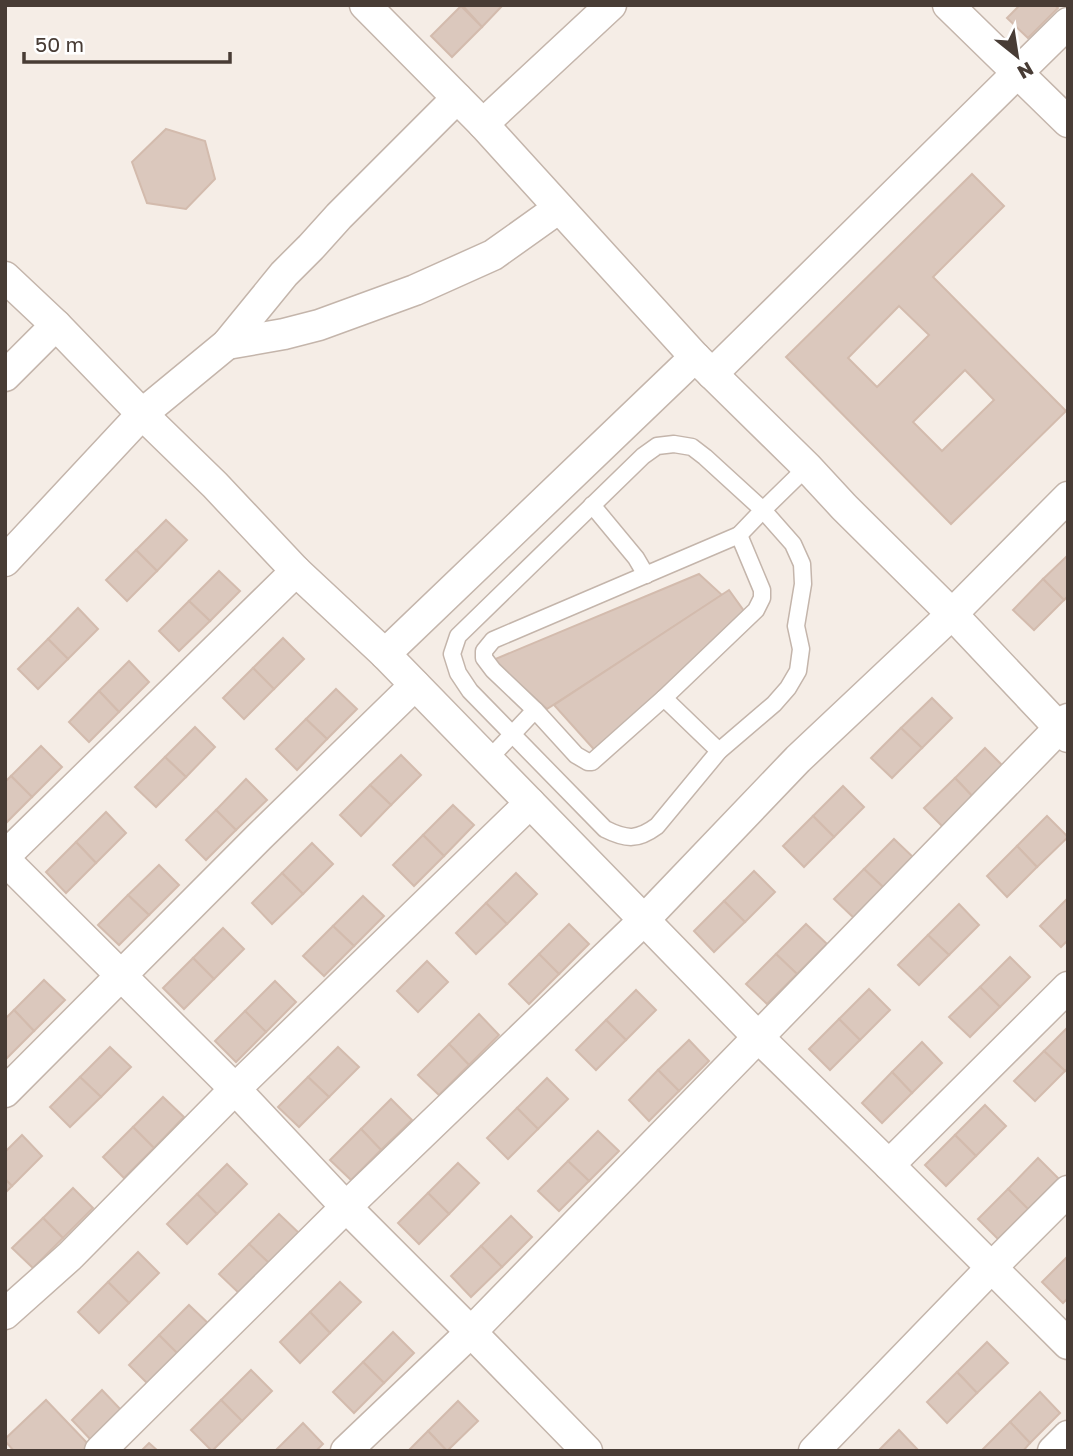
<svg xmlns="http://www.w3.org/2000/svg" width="1073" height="1456" font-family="'Golos Text',sans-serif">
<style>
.building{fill:#dbc8bd;stroke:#d3bbad;stroke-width:2;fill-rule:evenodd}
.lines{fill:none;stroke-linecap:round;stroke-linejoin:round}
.service-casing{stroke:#c4b5ab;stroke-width:19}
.minor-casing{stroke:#c4b5ab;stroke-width:33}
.service{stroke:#fff;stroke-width:16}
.minor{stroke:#fff;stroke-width:30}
</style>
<rect width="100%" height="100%" fill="#f5ede6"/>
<g class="building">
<polygon points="462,5 503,5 482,27"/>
<polygon points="1020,5 1055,5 1058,8 1028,38 1007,18"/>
<polygon points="461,6 482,27 452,57 431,36"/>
<polygon points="166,129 205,141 215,179 186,209 147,203 132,162"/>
<path d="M972,174L1004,206L933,277L1066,411L951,524L786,357ZM899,306L929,335L877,387L848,358ZM965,370L994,400L942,451L913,422Z"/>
<polygon points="166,520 187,540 157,571 136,550"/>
<polygon points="136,550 157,571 127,601 106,580"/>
<polygon points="1068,555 1068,596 1064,600 1043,579"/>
<polygon points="219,571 240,591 210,621 189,601"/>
<polygon points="699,574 722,595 547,709 493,660"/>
<polygon points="1043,579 1064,600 1034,630 1013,610"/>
<polygon points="729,590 744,611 599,755 554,705"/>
<polygon points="189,601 210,621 179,651 159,631"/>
<polygon points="78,608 98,629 68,659 48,639"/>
<polygon points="283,638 304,659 274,689 253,668"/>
<polygon points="48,639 68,659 38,689 18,669"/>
<polygon points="129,661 149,682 119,712 99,691"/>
<polygon points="253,668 274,689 244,719 223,698"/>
<polygon points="336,689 357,709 327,739 306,719"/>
<polygon points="99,691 119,712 89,742 69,722"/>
<polygon points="932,698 952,718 922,748 901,728"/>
<polygon points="306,719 327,739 297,770 276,749"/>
<polygon points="195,727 215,747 186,777 165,757"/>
<polygon points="901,728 922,748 892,778 871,758"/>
<polygon points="41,746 62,767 32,797 11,776"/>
<polygon points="985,748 1005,768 975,799 955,778"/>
<polygon points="401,755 421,775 391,805 370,785"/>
<polygon points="165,757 186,777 156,807 135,787"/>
<polygon points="11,776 32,797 5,824 5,782"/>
<polygon points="955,778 975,799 945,829 924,808"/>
<polygon points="246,779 267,800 236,830 216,810"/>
<polygon points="370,785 391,805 361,836 340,815"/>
<polygon points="843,786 864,807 834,837 813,816"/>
<polygon points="453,805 474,825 444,856 423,835"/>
<polygon points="216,810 236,830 206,860 186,840"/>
<polygon points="106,812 126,833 96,863 76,842"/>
<polygon points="813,816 834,837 804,867 783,846"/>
<polygon points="1047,816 1068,837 1037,867 1017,846"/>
<polygon points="423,835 444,856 414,886 393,865"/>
<polygon points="894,839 915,859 885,889 864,869"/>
<polygon points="76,842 96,863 66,893 46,872"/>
<polygon points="312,843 333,864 303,894 282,873"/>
<polygon points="1017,846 1037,867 1007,897 987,876"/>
<polygon points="159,865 179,885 149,915 128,895"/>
<polygon points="864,869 885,889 855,919 834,899"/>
<polygon points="754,871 775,892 745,922 724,901"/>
<polygon points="282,873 303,894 272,924 252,903"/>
<polygon points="516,873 537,894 507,924 486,903"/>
<polygon points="128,895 149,915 119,945 98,925"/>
<polygon points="363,896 384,916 354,946 333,926"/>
<polygon points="1068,898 1068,940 1061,947 1040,926"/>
<polygon points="724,901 745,922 714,952 694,931"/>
<polygon points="486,903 507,924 476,954 456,933"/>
<polygon points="959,904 979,925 949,955 928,935"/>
<polygon points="569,924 589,944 559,974 539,954"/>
<polygon points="806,924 827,944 797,974 776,954"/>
<polygon points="333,926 354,946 324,976 303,956"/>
<polygon points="223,928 244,949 214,979 193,958"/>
<polygon points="928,935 949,955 919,985 898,965"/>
<polygon points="539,954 559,974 529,1004 509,984"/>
<polygon points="776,954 797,974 767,1004 746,984"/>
<polygon points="1010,957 1030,977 1000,1007 980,987"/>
<polygon points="193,958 214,979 184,1009 163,988"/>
<polygon points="427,961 448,982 418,1012 397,991"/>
<polygon points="44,980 65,1000 34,1031 14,1010"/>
<polygon points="275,981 296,1002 266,1032 245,1011"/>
<polygon points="980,987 1000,1007 970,1037 949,1017"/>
<polygon points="869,989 890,1010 860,1040 839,1019"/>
<polygon points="636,990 656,1010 626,1040 606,1020"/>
<polygon points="14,1010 34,1031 5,1060 5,1019"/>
<polygon points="245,1011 266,1032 236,1062 215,1041"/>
<polygon points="479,1014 499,1035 469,1065 449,1044"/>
<polygon points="839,1019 860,1040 830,1070 809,1049"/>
<polygon points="606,1020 626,1040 596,1070 576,1050"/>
<polygon points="1068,1027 1068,1068 1065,1071 1044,1051"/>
<polygon points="689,1040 709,1061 679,1091 658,1070"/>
<polygon points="922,1042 942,1063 912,1093 892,1072"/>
<polygon points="449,1044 469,1065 439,1095 418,1075"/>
<polygon points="110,1047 131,1067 101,1097 80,1077"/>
<polygon points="338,1047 359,1067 329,1097 308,1077"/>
<polygon points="1044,1051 1065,1071 1035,1101 1014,1081"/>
<polygon points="658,1070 679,1091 649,1121 629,1100"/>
<polygon points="892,1072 912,1093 882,1123 862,1103"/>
<polygon points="80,1077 101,1097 70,1127 50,1107"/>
<polygon points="308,1077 329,1097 299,1127 278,1107"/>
<polygon points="547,1078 568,1099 538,1129 517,1108"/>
<polygon points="163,1097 184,1117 154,1148 133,1127"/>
<polygon points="391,1099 412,1120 381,1150 361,1129"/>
<polygon points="985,1105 1006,1126 976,1156 955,1135"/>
<polygon points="517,1108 538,1129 508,1159 487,1138"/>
<polygon points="133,1127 154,1148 124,1178 103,1157"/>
<polygon points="361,1129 381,1150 351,1180 330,1160"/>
<polygon points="598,1131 619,1151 589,1181 568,1161"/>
<polygon points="22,1135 42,1156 12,1186 5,1179 5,1152"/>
<polygon points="955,1135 976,1156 946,1186 925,1165"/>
<polygon points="1038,1158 1059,1179 1028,1209 1008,1189"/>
<polygon points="568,1161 589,1181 559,1211 538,1191"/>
<polygon points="458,1163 479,1183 449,1214 428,1193"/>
<polygon points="227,1164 247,1184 217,1214 197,1194"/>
<polygon points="5,1179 12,1186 5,1193"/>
<polygon points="73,1188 93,1208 63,1238 43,1218"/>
<polygon points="1008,1189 1028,1209 998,1239 978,1219"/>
<polygon points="428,1193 449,1214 419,1244 398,1223"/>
<polygon points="197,1194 217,1214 187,1244 167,1224"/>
<polygon points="279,1214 300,1234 270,1264 249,1244"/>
<polygon points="511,1216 532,1237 502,1267 481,1246"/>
<polygon points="43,1218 63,1238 33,1268 12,1248"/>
<polygon points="249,1244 270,1264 240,1294 219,1274"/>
<polygon points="481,1246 502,1267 471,1297 451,1276"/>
<polygon points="138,1252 159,1273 129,1303 108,1282"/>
<polygon points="1068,1256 1068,1298 1063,1303 1042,1282"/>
<polygon points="108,1282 129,1303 99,1333 78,1312"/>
<polygon points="340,1282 361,1302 330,1333 310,1312"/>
<polygon points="189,1305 210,1325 179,1355 159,1335"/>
<polygon points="310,1312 330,1333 300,1363 280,1342"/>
<polygon points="393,1332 414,1353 384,1383 363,1362"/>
<polygon points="159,1335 179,1355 149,1385 129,1365"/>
<polygon points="987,1342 1008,1363 977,1393 957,1372"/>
<polygon points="363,1362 384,1383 354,1413 333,1392"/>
<polygon points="251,1370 272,1391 242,1421 221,1400"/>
<polygon points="957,1372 977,1393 947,1423 927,1402"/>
<polygon points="102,1390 122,1411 92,1441 72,1420"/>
<polygon points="1040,1392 1060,1413 1030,1443 1010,1422"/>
<polygon points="46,1400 90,1446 85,1451 14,1451 5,1441 5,1439"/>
<polygon points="221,1400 242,1421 212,1451 191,1430"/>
<polygon points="458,1401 478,1421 447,1451 428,1431"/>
<polygon points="1010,1422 1030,1443 1023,1451 981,1451"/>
<polygon points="303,1423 323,1444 316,1451 275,1451"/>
<polygon points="899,1430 919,1451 878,1451"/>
<polygon points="428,1431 447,1451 408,1451"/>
<polygon points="149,1443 158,1451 141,1451"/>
</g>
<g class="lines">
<g class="service-casing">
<g id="service">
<path d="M674,444L692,447L705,457L763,510L793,544L802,564L803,584L796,626L801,649L798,671L788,688L774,704L719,751L657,826C638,840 627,840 605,829L470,691L458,673L452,654L458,636L643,456L657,446Z"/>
<polyline points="592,505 636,558 646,575"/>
<polygon points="739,535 762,590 762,598 756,610 664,698 592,762 588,762 576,755 535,710 493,670 484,658 484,651 493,640"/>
<polyline points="739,535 763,510 807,467"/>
<polyline points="664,698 719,751"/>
<polyline points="488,760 535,710"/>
</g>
</g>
<g class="minor-casing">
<g id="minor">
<polyline points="365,5 483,124 695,357 807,467 844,507 952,614 1068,737"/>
<polyline points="948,5 1068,122"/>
<polyline points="483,124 611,5"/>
<polyline points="5,277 56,325 142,414 215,485 296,571 385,654 757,1036 889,1165 1068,1344"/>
<polyline points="227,344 284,334 319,325 415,290 493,255 559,208"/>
<polyline points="712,374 1068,23"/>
<polyline points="5,376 56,325"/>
<polyline points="5,561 142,414 227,344 284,274 311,247 339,216 457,98"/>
<polyline points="385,654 695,357"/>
<polyline points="5,856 296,571"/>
<polyline points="5,860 235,1089 346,1207 471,1332 587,1451"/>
<polyline points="5,1092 259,837 415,685"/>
<polyline points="889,1165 1068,987"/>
<polyline points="5,1314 70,1256 235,1089 530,803"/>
<polyline points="100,1451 346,1207 643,921 798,759 952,614 1068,497"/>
<polyline points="346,1451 471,1332 1068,719"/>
<polyline points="814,1451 992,1267 1068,1191"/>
<polyline points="1053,1451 1068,1436"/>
</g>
</g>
<use href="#service" class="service"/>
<use href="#minor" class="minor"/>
</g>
<rect width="1073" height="1456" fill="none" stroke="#483c35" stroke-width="14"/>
<g transform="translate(1017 56) rotate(150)" stroke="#ffffff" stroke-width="5" paint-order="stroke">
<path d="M0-5L12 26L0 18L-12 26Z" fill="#483c35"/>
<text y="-10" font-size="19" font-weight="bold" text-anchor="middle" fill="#483c35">N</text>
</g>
<path d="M24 52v10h206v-10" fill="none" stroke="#483c35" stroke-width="3.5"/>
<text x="35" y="52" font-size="21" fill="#483c35" stroke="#ffffff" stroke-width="5" paint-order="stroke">50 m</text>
</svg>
